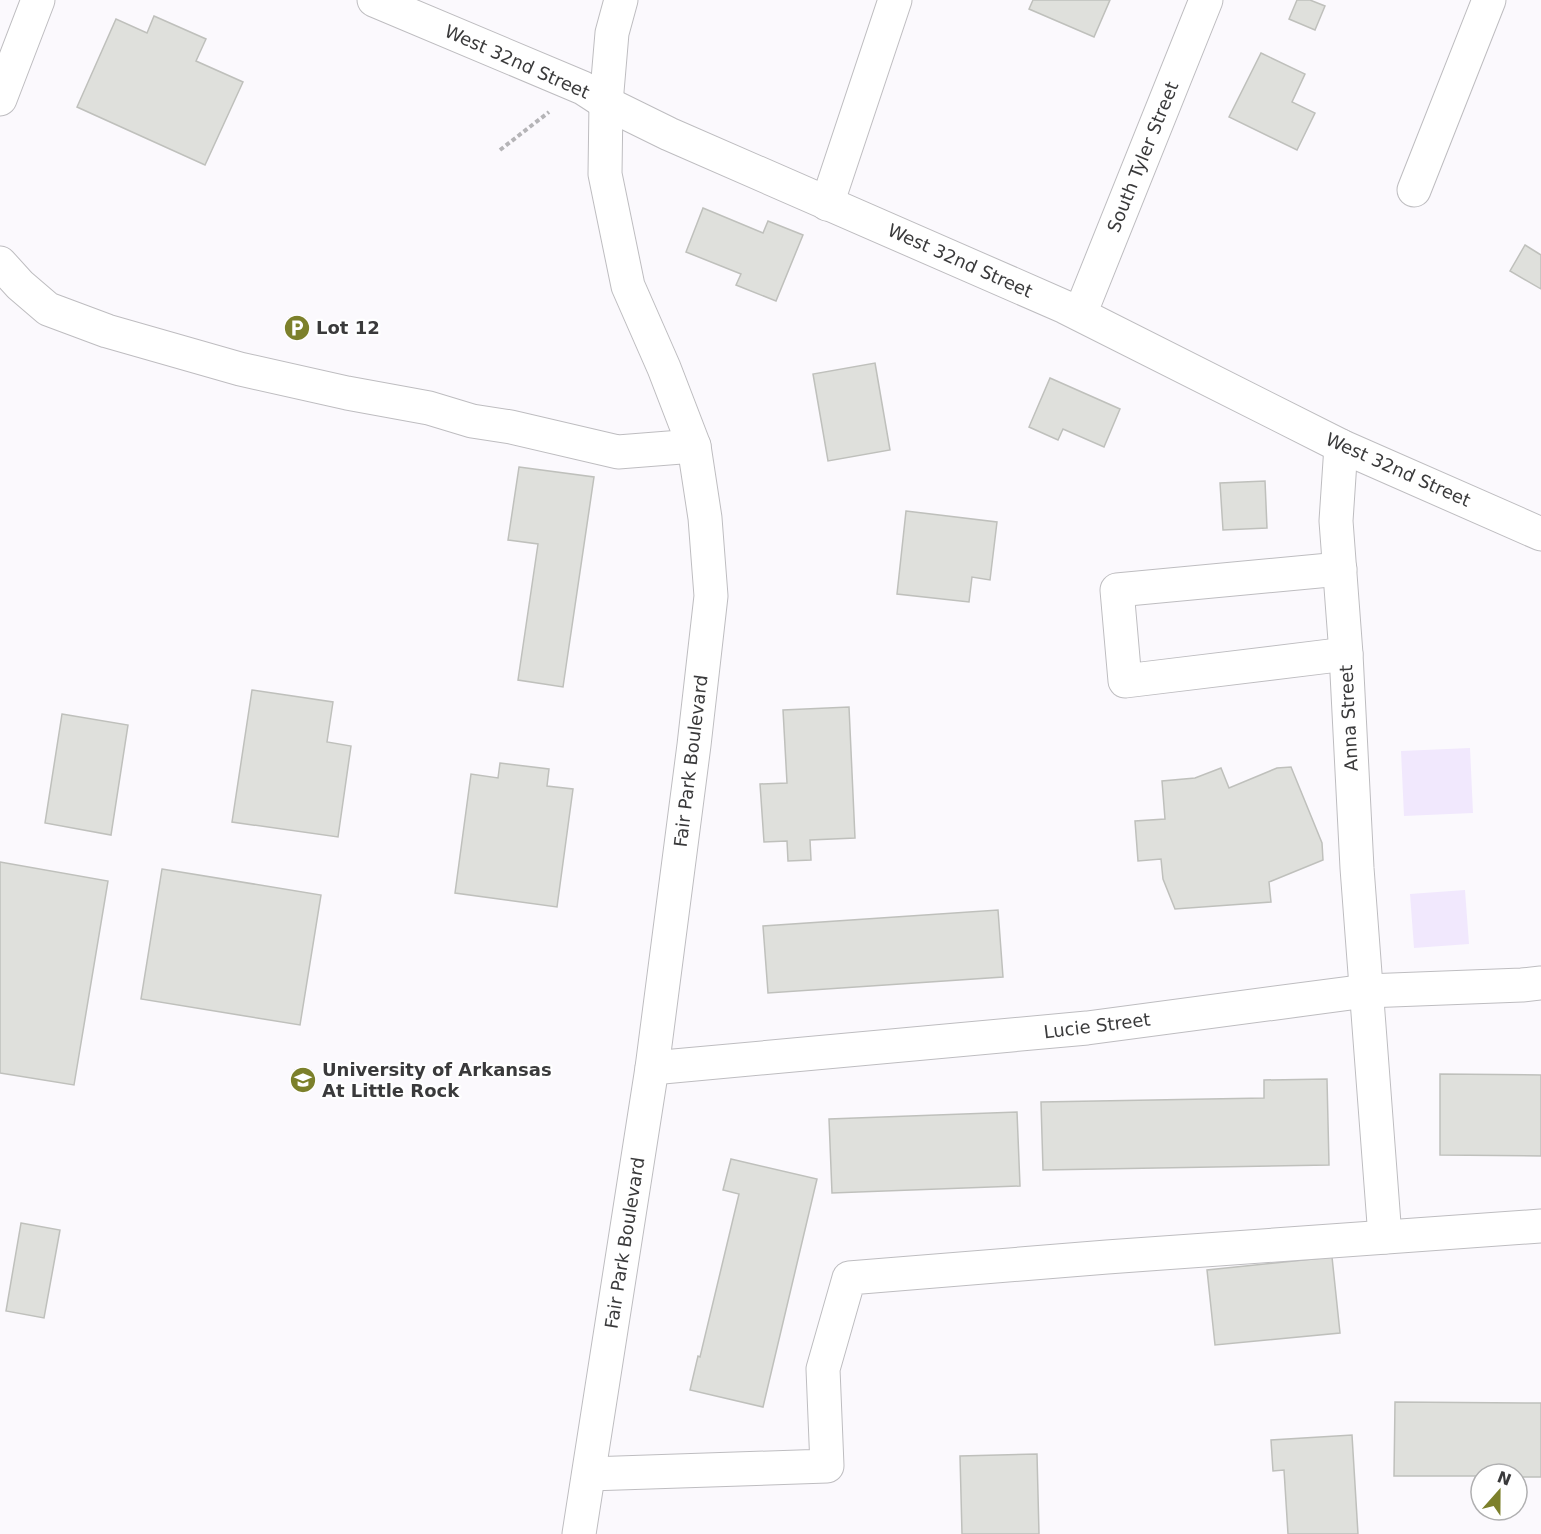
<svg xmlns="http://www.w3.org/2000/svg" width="1541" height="1534" font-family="'DejaVu Sans',sans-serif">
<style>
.green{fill:#f1e8fd}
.building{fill:#dfe0dc;stroke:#bfc0bc;stroke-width:1.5}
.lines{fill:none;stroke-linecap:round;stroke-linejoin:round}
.minor-casing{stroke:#bebdc0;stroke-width:35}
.path{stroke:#b5b4b7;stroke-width:4;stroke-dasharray:4.5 3;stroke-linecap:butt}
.minor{stroke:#fff;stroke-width:33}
.labels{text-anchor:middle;stroke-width:4.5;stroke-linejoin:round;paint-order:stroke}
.street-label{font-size:18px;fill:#3a3a3b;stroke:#fff}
.poi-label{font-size:18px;font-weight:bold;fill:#3a3a3b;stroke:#fff;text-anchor:start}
</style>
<rect width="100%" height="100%" fill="#fbf9fd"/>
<g class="green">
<polygon points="1470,748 1473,813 1404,816 1401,751"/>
<polygon points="1465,890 1469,944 1414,948 1410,894"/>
</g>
<g class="building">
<polygon points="1033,0 1110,0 1094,37 1029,9"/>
<polygon points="1297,0 1310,0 1325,6 1315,30 1289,19"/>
<polygon points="154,16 206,39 196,61 243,82 205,165 77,107 116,19 147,33"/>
<polygon points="1261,53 1305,74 1292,102 1315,113 1297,150 1229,117"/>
<polygon points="703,208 763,233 768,221 803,235 776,301 736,285 741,274 686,252"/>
<polygon points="1525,245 1541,255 1541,289 1510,271"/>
<polygon points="875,363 890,450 828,461 813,374"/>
<polygon points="1050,378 1120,409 1104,447 1063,429 1058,440 1029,427"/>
<polygon points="519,467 594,477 563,687 518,680 538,544 508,540"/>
<polygon points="1265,481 1267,528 1223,530 1220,483"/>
<polygon points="906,511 997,522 990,580 972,577 969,602 897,594"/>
<polygon points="252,690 333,702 327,742 351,746 338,837 232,822"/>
<polygon points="849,707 855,838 810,840 811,860 788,861 787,841 764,842 760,784 787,783 783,710"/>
<polygon points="62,714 128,725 111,835 45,823"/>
<polygon points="500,763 549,769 547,786 573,789 557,907 455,893 471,774 498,778"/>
<polygon points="1291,767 1322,843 1323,860 1269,882 1271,902 1175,909 1163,879 1161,859 1138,861 1135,821 1165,819 1162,781 1195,778 1221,768 1229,788 1277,768"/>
<polygon points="0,862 108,881 74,1085 0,1073"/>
<polygon points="162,869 321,895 300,1025 141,999"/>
<polygon points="998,910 1003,977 768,993 763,926"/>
<polygon points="1440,1074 1541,1075 1541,1156 1440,1155"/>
<polygon points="1327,1079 1329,1165 1043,1170 1041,1102 1264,1098 1264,1080"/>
<polygon points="1017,1112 1020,1186 832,1193 829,1119"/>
<polygon points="731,1159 817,1179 763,1407 690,1390 698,1356 700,1357 739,1194 723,1190"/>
<polygon points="21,1223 60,1230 44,1318 6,1311"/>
<polygon points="1332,1257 1340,1333 1215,1345 1207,1270"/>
<polygon points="1395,1402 1541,1403 1541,1477 1517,1477 1517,1474 1481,1474 1481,1476 1394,1476"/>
<polygon points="1352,1435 1358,1534 1288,1534 1284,1470 1273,1471 1271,1440"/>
<polygon points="1037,1454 1039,1534 962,1534 960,1456"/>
</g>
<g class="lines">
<g class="minor-casing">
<g id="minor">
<polyline points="374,0 583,88 606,103 669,134 1065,307 1341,446 1541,534"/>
<polyline points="0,99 38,0"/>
<polyline points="1414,190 1489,0"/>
<polyline points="827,204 895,0"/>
<polyline points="0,263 20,285 48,309 107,331 240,369 347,393 429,408 472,421 511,427 618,452 694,446"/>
<polyline points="1080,314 1206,0"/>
<polyline points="1341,446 1336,521 1346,654 1357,868 1385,1237"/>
<polyline points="1340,569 1117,590 1125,681 1346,654"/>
<polyline points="652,1068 1087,1028 1366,991 1522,985 1541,983"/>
<polyline points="589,1474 827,1466 823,1369 849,1278 1107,1257 1541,1226"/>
<polyline points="579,1534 652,1068 694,745 711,596 705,518 694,446 664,368 628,286 605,174 606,103 612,33 621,0"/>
</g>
</g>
<polyline class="path" points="500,150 549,112"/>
<use href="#minor" class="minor"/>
</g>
<defs>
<g id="parking-disc" transform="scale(1.35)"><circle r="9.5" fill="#7c802b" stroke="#fff"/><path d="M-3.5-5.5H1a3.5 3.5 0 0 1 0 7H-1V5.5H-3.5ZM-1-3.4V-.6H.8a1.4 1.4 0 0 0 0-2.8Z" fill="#fff"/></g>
<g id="university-disc" transform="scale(1.35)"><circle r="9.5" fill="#7c802b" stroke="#fff"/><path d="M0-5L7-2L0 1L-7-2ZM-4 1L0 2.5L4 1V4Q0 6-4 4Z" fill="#fff"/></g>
</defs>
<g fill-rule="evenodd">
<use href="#parking-disc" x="297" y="328"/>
<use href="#university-disc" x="303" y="1080"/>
</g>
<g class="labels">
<g class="street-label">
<text transform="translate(517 62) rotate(24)" y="6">West 32nd Street</text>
<text transform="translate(1143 157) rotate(-68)" y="6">South Tyler Street</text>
<text transform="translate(960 261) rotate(24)" y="6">West 32nd Street</text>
<text transform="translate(1398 470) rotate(24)" y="6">West 32nd Street</text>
<text transform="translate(1349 718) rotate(-93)" y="6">Anna Street</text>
<text transform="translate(691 761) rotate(-83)" y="6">Fair Park Boulevard</text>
<text transform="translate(1097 1026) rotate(-7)" y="6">Lucie Street</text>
<text transform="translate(625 1243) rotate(-81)" y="6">Fair Park Boulevard</text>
</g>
<g class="poi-label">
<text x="316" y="334">Lot 12</text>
<text x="322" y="1076">University of Arkansas<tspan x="322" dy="21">At Little Rock</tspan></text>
</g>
</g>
<g transform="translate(1499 1492) rotate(21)"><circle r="28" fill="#ffffff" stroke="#b0b0b1" stroke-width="1.5"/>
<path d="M0-4.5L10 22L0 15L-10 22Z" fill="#7c802b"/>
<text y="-9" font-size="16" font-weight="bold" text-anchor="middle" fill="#3a3a3b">N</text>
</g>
</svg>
